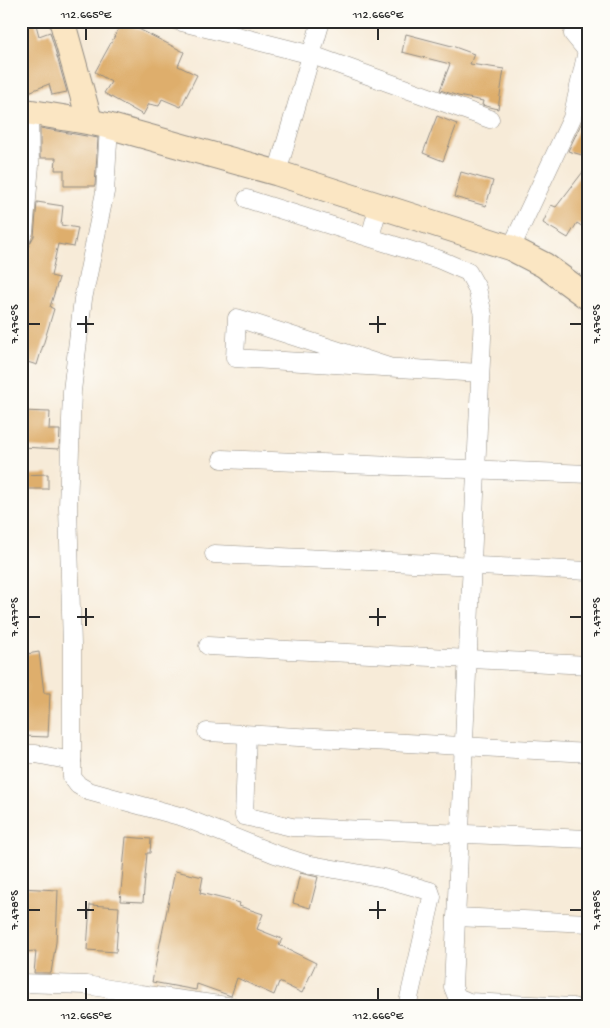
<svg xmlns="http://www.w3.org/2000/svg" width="610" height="1028" font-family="'Gochi Hand',sans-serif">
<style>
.building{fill:#deae6c}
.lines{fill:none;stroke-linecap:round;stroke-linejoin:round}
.street-casing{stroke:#918b82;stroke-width:19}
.secondary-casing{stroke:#918b82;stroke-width:27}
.street{stroke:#fff;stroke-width:18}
.secondary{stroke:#fbe6c3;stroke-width:25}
.ticks{fill:none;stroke:#2b2b2b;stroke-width:2}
.neatline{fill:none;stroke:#2b2b2b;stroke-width:2}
.ticks-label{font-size:12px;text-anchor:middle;fill:#2b2b2b}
</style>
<rect width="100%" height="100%" fill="#fdfcf7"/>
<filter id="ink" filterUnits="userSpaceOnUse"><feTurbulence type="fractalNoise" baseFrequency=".02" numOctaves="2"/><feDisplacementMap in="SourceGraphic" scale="10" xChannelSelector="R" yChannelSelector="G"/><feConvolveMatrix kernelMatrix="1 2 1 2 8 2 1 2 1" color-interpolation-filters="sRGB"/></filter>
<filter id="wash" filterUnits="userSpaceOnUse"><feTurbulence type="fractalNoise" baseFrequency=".0096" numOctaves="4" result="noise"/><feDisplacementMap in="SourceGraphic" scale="20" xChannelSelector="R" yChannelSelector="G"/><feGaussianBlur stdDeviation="1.12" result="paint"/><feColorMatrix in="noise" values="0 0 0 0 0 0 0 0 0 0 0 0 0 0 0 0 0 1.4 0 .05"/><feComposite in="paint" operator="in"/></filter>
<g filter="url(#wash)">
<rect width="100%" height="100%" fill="#f7ebd8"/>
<g id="blocks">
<g class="building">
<polygon points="21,21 35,21 39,36 50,32 67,92 52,95 49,84 21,95"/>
<polygon points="123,21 184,52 178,66 197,75 181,107 162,99 159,106 149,104 143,115 104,93 111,82 95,72"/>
<polygon points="406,34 452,46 474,54 470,64 504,69 498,109 482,105 483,101 458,96 440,90 450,64 402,52"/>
<polygon points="589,96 589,157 568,151 582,122"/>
<polygon points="437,116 457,124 443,161 423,153"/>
<polygon points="40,128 98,138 95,186 64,186 64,170 55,170 56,158 40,158"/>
<polygon points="589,164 589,231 577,223 568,238 543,223 551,205 556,207"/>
<polygon points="461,172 493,181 486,206 454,197"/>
<polygon points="37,202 63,206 61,225 78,228 74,247 58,244 51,276 59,278 50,307 54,309 37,365 21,360 21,249 28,247 34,236"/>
<polygon points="21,411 50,412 49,430 60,430 59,449 21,447"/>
<polygon points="48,474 48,489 21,489 21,475"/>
<polygon points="39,652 44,693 50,693 48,737 21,736 23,688 21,688 21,655"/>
<polygon points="126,837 151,839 150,853 147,853 143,902 120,901"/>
<polygon points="175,871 203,877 200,893 240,903 239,906 263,914 257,929 282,939 279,945 316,963 302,993 279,982 274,995 237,978 231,996 197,984 196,990 152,982"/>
<polygon points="300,873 318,877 310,908 293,903"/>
<polygon points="21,888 58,890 56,942 51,973 34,973 36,951 21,952"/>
<polygon points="90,905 119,907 116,952 87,950"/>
</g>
</g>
</g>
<g filter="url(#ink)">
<use href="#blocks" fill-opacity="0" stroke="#918b82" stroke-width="1"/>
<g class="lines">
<g class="street-casing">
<g id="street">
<polyline points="178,21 312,55 490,119"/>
<polyline points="109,126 105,192 83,299 72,391 68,507 72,646 72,777 78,785 88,791 183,817 275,854 306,864 384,878 430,891 432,897 407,1007"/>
<polyline points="277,173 321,21"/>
<polyline points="247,199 438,259 468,272 477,288 483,315 453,987 457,997 469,1002 573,1007"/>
<polyline points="370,237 379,205"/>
<polyline points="21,239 24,232 30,165 29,112"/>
<polyline points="511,248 572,118 587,51 573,34 578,21"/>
<polyline points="389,367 237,318 235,358 480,373"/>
<polyline points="222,459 589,474"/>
<polyline points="214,554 589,571"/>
<polyline points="208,646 589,665"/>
<polyline points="207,732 589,753"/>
<polyline points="247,735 244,816 292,827 589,839"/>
<polyline points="21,754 36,754 72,761"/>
<polyline points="456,917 589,923"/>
<polyline points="21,983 86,985 140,994 234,1007"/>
</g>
</g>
<g class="secondary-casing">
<g id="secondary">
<polyline points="62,21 90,122"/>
<polyline points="21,113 29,112 90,122 109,126 277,173 511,248 544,265 589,298"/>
</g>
</g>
<use href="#street" class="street"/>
<use href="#secondary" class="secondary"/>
</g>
</g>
<path class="ticks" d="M86,28V40M378,28V40M86,316V333M378,316V333M28,324H40M77,324H94M369,324H386M570,324H582M86,608V626M378,608V626M28,617H40M77,617H94M369,617H386M570,617H582M86,901V919M378,901V919M28,910H40M77,910H94M369,910H386M570,910H582M86,988V1000M378,988V1000"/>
<rect width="610" height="1028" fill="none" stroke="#fdfcf7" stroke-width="55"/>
<rect x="28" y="28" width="554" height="972" class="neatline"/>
<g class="ticks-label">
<text x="86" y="18">112.665°E</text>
<text x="378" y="18">112.666°E</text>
<text transform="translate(14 324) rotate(-90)" y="4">7.476°S</text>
<text transform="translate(596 324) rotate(-90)" y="4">7.476°S</text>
<text transform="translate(14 617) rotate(-90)" y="4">7.477°S</text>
<text transform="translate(596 617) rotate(-90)" y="4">7.477°S</text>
<text transform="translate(14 910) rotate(-90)" y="4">7.478°S</text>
<text transform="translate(596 910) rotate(-90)" y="4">7.478°S</text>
<text x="86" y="1019">112.665°E</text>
<text x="378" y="1019">112.666°E</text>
</g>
</svg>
